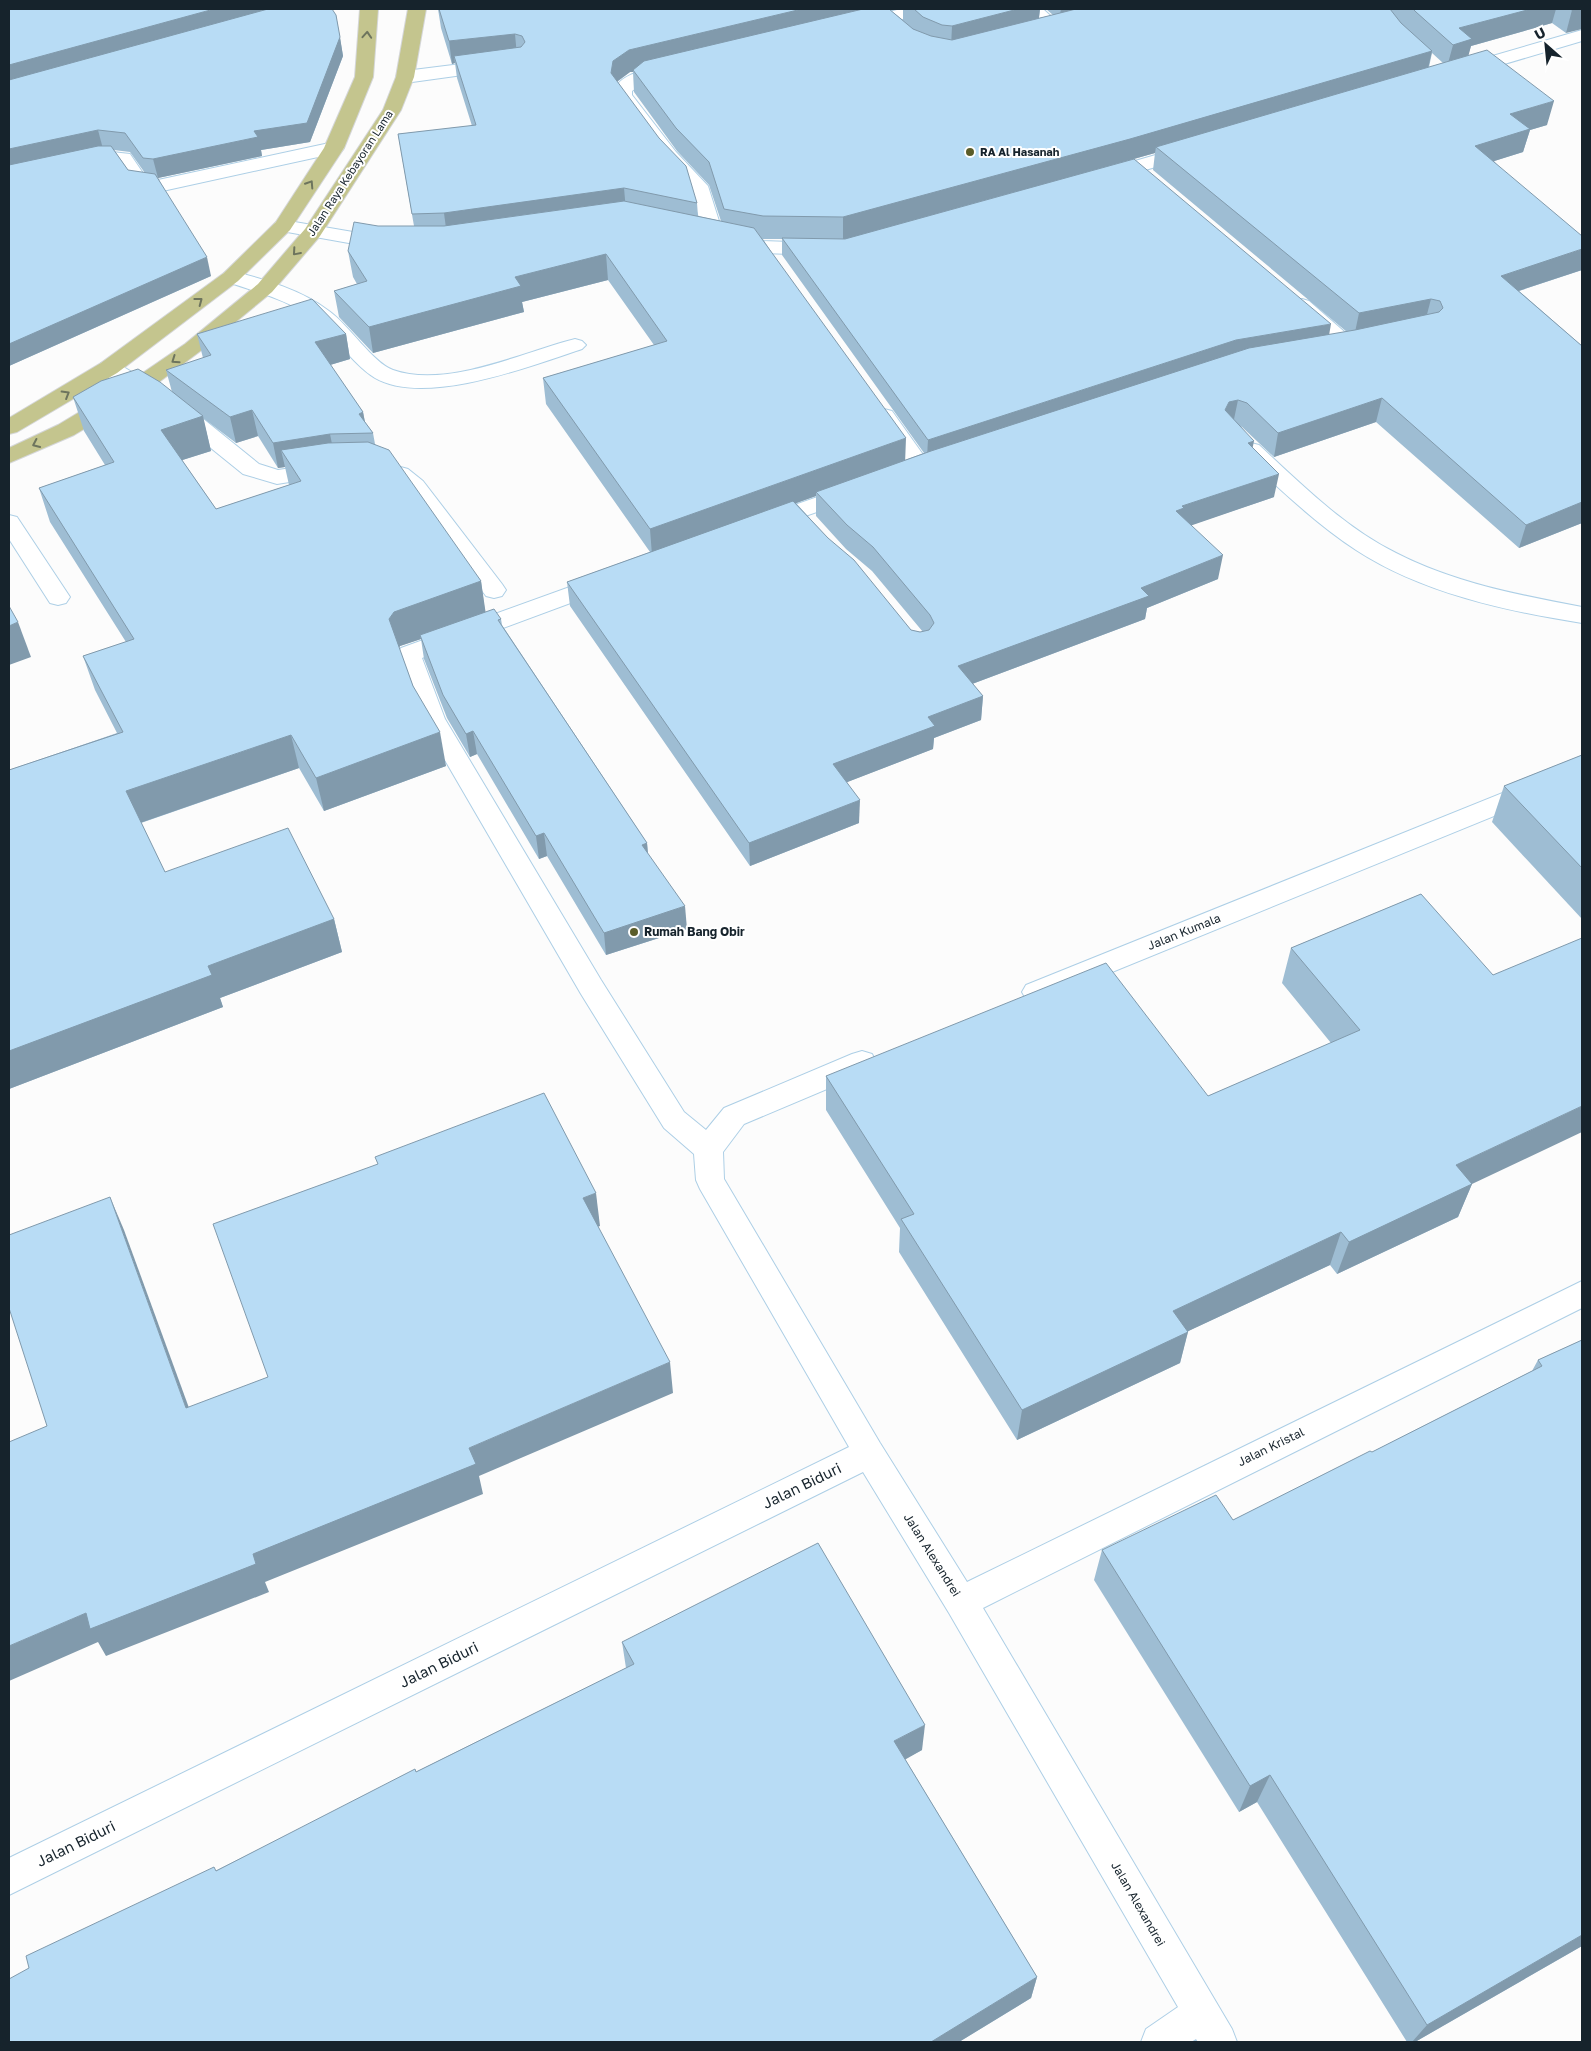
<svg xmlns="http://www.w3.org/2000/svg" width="1591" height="2051" font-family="'Golos Text',sans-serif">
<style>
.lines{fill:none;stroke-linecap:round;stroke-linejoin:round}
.lane-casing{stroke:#adcfe6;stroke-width:2}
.street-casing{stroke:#adcfe6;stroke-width:2}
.primary-casing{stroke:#d5d7d9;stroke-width:2}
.lane{fill:#fff;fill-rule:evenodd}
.street{fill:#fff;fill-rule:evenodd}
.primary{fill:#c4c58e;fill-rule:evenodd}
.wall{fill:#9ebdd3;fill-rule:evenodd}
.shaded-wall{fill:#819aac}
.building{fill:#b8dcf5;stroke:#819aac}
.oneway{stroke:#6d745d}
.poi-dot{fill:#5a5c29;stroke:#fff;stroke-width:2}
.labels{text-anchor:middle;stroke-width:4;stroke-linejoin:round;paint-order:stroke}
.far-poi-label{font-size:11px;font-weight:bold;fill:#16232c;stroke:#fff;text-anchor:start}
.far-street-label{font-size:11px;fill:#16232c;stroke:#fff}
.poi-label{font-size:12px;font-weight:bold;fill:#16232c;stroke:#fff;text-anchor:start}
.street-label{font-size:12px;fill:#16232c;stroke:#fff}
.near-street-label{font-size:15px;fill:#16232c;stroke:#fff}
</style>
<rect width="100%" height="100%" fill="#fcfcfc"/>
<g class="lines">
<g class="lane-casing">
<g id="lane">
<polygon points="493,60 499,62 502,66 499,70 405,83 398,81 396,77 398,73 405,71"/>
<path d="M231,271C264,279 302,290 329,311C349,325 373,363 393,370C447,389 523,352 575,339L582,341L586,345L582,349C531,366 425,407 375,378C354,365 339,341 321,325C295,301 257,292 224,281L221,277L224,273Z"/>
<polygon points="109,362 117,363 186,405 259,464 278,470 325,463 333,465 336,470 333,475 277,484 243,474 170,415 101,373 98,368 101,363"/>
<path d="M1251,443L1259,445C1301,484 1344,527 1396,553C1454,583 1519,595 1582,607V623C1506,611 1422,593 1356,550C1315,523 1279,488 1243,455L1240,450L1243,445Z"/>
<polygon points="382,462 408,469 423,481 502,584 506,590 502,596 494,598 486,596 407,491 392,479 374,474 371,469 374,464"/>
<polygon points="9,515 17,517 66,591 70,597 66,603 58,605 50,603 9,539"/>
</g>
</g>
<g class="street-casing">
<g id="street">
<polygon points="901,9 931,9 928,13 861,29 855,28 852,24 855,20"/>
<path d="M1024,9H1043L1065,29L1062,33C1048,36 1032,20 1024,9Z"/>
<polygon points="1582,30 1582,41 1464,76 1458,74 1455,70 1458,66"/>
<path d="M668,64L674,66L677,70L674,74L645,82L632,91V95L676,152L708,186L724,237L721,241L714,243L707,241L689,188L662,160L614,95C614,73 652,69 668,64Z"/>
<polygon points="334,142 341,144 344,148 341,152 158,192 134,188 117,163 103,163 9,183 9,171 103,151 130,154 147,179 158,180"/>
<polygon points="1190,145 1197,147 1200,151 1197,155 1104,182 1097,180 1094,176 1097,172"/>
<polygon points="283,220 388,238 395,240 398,244 395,248 388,250 276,230 273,226 276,222"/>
<polygon points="732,236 763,241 818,243 825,245 828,249 825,253 818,255 763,253 725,246 722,242 725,238"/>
<polygon points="1302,299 1309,301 1356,342 1360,346 1356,350 1349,352 1342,350 1295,309 1292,305 1295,301"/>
<polygon points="884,409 892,411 929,463 932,468 929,473 921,475 913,473 876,421 873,416 876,411"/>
<polygon points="852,485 860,487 863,492 860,497 768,529 760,527 757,522 760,517"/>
<polygon points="603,575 611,578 615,583 611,588 422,658 445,719 601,980 684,1112 706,1130 724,1108 852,1054 862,1051 872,1054 876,1062 872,1070 744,1124 723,1152 724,1179 880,1443 967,1582 1582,1281 1582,1308 983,1608 1232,2029 1237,2042 1198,2042 1196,2039 1191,2042 1141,2042 1146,2029 1178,2007 949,1613 863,1472 9,1895 9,1858 849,1447 700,1189 696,1180 694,1154 664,1128 581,994 421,719 397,654 401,648"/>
<polygon points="1582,761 1582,780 1046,999 1036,1003 1026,999 1022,992 1026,985"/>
</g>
</g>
<g class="primary-casing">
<g id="primary">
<polygon points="360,9 378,9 373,77 344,148 290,230 238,281 117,373 17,432 9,434 9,418 101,363 224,273 276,222 324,148 355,77"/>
<polygon points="408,9 426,9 414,77 401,110 320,236 272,292 199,352 147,391 74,435 9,463 9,448 58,425 131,381 185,344 258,284 305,229 383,110 396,77"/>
</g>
</g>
<use href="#lane" class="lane"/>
<use href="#street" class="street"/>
<use href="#primary" class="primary"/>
</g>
<g class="wall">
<path d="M9,9L336,15L343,56L310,142L261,150L262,156L158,178L211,276L9,366ZM114,150L130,152L145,173L128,170Z"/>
<path d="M438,9H894L890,10L903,20V9H1040L1039,18L1053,15L1046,9H1582L1566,33L1552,23L1471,46L1468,55L1547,125L1530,130L1523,152L1494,161L1582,270L1519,291L1582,346V523L1519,548L1376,422L1274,457L1242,427L1239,426L1253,448L1274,497L1191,525L1218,579L1147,608L1145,619L972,684L983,696L981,720L934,738L933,749L847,782L859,823L750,866L570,606L567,582L650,552L546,404L543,378L654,345L608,280L522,302L524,312L373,353L339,317L334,291L357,284L353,277L348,251L378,226H414L398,134L472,126L457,78L455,63L452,64L441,28ZM1432,53L1443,63L1429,67ZM630,72H633L634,92L677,151L709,185L721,221L698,216L697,203L617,82ZM1155,153L1153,170L1347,332L1329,335L1134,159ZM763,239H782V255L924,453L905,460ZM816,496V516L846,549L872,571L923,632H920L911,630L796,503Z"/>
<path d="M197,334H346L350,359L330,365L363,412L365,422L373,433L375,444L481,581L485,612L501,619L502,625L647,843L648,854L687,929L606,955L547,856L539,859L477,754L470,757L447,718L424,659L421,639L400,646L399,648L413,686L446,766L324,811L299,768L141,823L165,872L334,919L342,952L220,998L223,1007L9,1089V770L117,733L95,690L83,656L126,642L50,522L39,488L105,465L84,431L73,397L172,392L166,370L203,358ZM203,418L236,443L258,436L278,468L285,467L289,485L216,509L182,460L211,451Z"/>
<polygon points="1582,755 1582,919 1492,822 1504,786"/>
<polygon points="1421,894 1472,1184 1458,1217 1337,1274 1330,1265 1188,1331 1180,1363 1017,1440 899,1252 900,1228 826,1110 826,1076 1208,1096 1331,1043 1282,983 1291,948"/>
<polygon points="1582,1340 1582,1946 1415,2042 1407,2042 1257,1802 1239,1812 1094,1580 1102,1550 1233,1520 1372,1452 1532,1371 1538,1360"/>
<polygon points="622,1642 922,1750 905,1759 1037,1977 1031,1998 959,2042 9,2042 29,1968 217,1870 626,1668"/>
</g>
<g class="shaded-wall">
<polygon points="214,9 286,9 9,85 9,65"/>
<polygon points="802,9 894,9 634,71 633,70 633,72 630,72 615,83 611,73 613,61 629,50"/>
<polygon points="1018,9 1040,9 1038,25 951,48 952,26"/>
<polygon points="1061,9 1105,9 1059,20"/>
<polygon points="1531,9 1556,9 1552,23 1471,46 1467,61 1447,67 1453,45 1459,28"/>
<polygon points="1579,9 1582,9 1582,29 1566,33 1572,10"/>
<polygon points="515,34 517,56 454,56 455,63 452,64 449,41"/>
<polygon points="340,37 343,56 310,142 261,150 262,156 158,178 153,159 254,131"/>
<polygon points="1432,51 1427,73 1156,147 1155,153 843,240 843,217"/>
<polygon points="1554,101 1547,125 1530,130 1523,152 1469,169 1475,146 1510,114"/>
<polygon points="98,130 103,149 9,170 9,149"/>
<polygon points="624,188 626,211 447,236 444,213"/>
<polygon points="1582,249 1582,270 1494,299 1501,276"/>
<polygon points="606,254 608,280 522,302 524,312 373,353 369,327 515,277"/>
<polygon points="207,257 211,276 9,366 9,344"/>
<polygon points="1431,299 1425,322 1354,337 1359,313"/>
<polygon points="1331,324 1328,341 927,457 928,440 1236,340"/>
<polygon points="346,334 350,359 320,368 315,342"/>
<polygon points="1382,398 1376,422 1274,457 1278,433"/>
<polygon points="1238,400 1233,424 1225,410 1229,402"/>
<polygon points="252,410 258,436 236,443 230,417"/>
<polygon points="363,412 367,433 359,414"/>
<polygon points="203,416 211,451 170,464 161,430"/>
<polygon points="330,434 335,459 281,450 285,467 278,468 273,443"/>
<polygon points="906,438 905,464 816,492 816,496 652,555 650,529"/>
<polygon points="1254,441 1249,465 1248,443"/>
<polygon points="1279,474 1274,497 1181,529 1176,511 1182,506"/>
<polygon points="1582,502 1582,523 1519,548 1526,525"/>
<polygon points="1223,555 1218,579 1147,608 1145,619 956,690 958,666 1141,588"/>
<polygon points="481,581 486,615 420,635 421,639 400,646 395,653 389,619 394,612"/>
<polygon points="18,622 31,657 9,665 9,626"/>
<polygon points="983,696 981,720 934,738 933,749 832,788 833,764 928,717"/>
<polygon points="473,731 477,754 470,757 466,734"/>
<polygon points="440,732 446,766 324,811 316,778"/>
<polygon points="291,735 299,768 137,824 126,791"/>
<polygon points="860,800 859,823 750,866 749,843"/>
<polygon points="544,833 547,856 539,859 536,836"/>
<polygon points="647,843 649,866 642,845"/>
<polygon points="685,906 687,929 606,955 604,933"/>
<polygon points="334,919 342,952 220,998 223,1007 9,1089 9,1051 208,966"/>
<polygon points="1582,1106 1582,1132 1472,1184 1458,1217 1337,1274 1349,1242 1456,1165"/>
<polygon points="596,1193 600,1226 587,1231 583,1198"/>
<polygon points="110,1197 124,1230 200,1438 186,1408"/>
<polygon points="1341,1232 1330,1265 1165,1342 1173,1311"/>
<polygon points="1188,1332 1180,1363 1017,1440 1022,1410"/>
<polygon points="670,1362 673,1393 479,1476 483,1494 265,1582 269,1592 106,1656 98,1642 9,1681 9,1646 86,1613 253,1554 469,1448"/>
<polygon points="925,1725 922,1750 892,1767 894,1741"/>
<polygon points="1270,1775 1257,1802 1239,1812 1250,1786"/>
<polygon points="1582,1935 1582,1946 1415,2042 1412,2042 1427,2025"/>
<polygon points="1037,1977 1031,1998 959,2042 931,2042"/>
</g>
<g class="building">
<polygon points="9,9 214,9 9,65"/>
<polygon points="268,9 332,9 336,15 340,37 307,123 254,131 258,137 153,159 143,158 125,133 98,130 9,149 9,80"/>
<polygon points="439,9 802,9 629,50 613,61 611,73 659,138 686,166 697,203 624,188 444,213 412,214 398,134 476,125 454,56 521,47 525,42 522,36 515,34 449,41"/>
<polygon points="863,9 889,9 913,29 931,36 952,40 1076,9 1390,9 1401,23 1432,51 1130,139 843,217 763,216 724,209 709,162 676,128 633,70 644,61"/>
<polygon points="914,9 1018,9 952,26 942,25 923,17"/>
<polygon points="1413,9 1531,9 1459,28 1472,39 1453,45 1416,12"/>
<polygon points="1570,9 1579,9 1572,10"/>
<polygon points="1487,50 1554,101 1510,114 1530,129 1475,146 1582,236 1582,249 1501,276 1582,346 1582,502 1526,525 1382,398 1278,433 1247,403 1238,400 1229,402 1225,410 1254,441 1248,443 1279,474 1182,506 1184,508 1176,511 1223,555 1141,588 1149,596 958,666 983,696 928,717 935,726 833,764 860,800 749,843 567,582 793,501 828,538 854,560 911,630 920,632 929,630 934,623 930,615 873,547 847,525 816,492 931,451 1249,348 1355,330 1439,312 1443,308 1440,301 1431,299 1359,313 1156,147"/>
<polygon points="98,146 111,146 128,170 155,174 207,257 9,344 9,165"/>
<polygon points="1134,159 1331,324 1236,340 928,440 782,238 845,239"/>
<polygon points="624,201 754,228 906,438 650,529 543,378 667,341 606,254 515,277 521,286 369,327 334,291 367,281 348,251 354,222 378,226 444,226"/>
<polygon points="312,299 346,334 315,342 363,412 359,414 373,433 330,434 273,443 252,410 230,417 166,370 211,355 197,334"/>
<polygon points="138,369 160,382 203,416 161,430 216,509 301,481 281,450 328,443 368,442 389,450 481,581 394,612 389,619 413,686 440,732 316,778 291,735 126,791 165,872 288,828 334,919 208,966 212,975 9,1051 9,770 123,732 83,656 134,639 39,488 114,462 73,397 101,381"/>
<polygon points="9,606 18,622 9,626"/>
<polygon points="494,609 501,619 498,620 647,843 642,845 685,906 604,933 544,833 536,836 473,731 466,734 443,695 420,635"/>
<polygon points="1582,755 1582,868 1504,786"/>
<polygon points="1421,894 1493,975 1582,938 1582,1106 1456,1165 1472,1184 1349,1242 1341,1232 1173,1311 1188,1332 1022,1410 901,1219 914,1214 826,1076 1106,963 1208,1096 1360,1030 1291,948"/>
<polygon points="544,1093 596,1193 583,1198 670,1362 469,1448 476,1464 253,1554 256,1564 90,1629 86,1613 9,1646 9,1442 47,1426 9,1308 9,1235 110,1197 186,1408 268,1377 213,1224 378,1164 375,1157"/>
<polygon points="1582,1340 1582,1935 1427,2025 1270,1775 1250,1786 1102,1550 1216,1495 1233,1520 1370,1451 1372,1452 1542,1366 1538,1360"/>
<polygon points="818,1543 925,1725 894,1741 1037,1977 931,2042 9,2042 9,1979 29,1968 26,1956 214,1867 216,1871 415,1769 416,1772 634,1664 622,1642"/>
</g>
<defs><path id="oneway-chevron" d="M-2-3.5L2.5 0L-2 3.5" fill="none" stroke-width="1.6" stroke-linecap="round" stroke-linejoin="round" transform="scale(1.25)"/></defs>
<g class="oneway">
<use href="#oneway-chevron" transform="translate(367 35) rotate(-86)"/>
<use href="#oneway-chevron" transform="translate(310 184) rotate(-57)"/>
<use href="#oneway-chevron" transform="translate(296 252) rotate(131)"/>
<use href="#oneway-chevron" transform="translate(199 301) rotate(-37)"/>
<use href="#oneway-chevron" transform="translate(175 360) rotate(145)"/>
<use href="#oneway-chevron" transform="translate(66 394) rotate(-31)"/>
<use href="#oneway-chevron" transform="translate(36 444) rotate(155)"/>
</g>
<g class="poi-dot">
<circle cx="970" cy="152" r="5"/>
<circle cx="634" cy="932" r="5"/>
</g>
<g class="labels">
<g class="far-poi-label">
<text x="980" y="156">RA Al Hasanah</text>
</g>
<g class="far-street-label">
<text transform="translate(350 173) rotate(-57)" y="4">Jalan Raya Kebayoran Lama</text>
</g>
<g class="poi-label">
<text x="644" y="936">Rumah Bang Obir</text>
</g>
<g class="street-label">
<text transform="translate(1184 932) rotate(-22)" y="4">Jalan Kumala</text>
<text transform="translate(1271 1447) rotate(-26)" y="4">Jalan Kristal</text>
<text transform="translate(932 1555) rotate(58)" y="4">Jalan Alexandrei</text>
<text transform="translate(1138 1904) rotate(60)" y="4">Jalan Alexandrei</text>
</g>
<g class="near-street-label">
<text transform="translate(802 1486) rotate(-26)" y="5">Jalan Biduri</text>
<text transform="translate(439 1665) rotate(-26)" y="5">Jalan Biduri</text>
<text transform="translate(76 1844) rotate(-26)" y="5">Jalan Biduri</text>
</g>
</g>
<rect width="1591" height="2051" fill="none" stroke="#16232c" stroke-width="20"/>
<g transform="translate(1546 45) rotate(333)" stroke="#ffffff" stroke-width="4" paint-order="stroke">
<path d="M0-4L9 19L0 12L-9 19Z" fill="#16232c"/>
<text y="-8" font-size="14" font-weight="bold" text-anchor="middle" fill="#16232c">U</text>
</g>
</svg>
